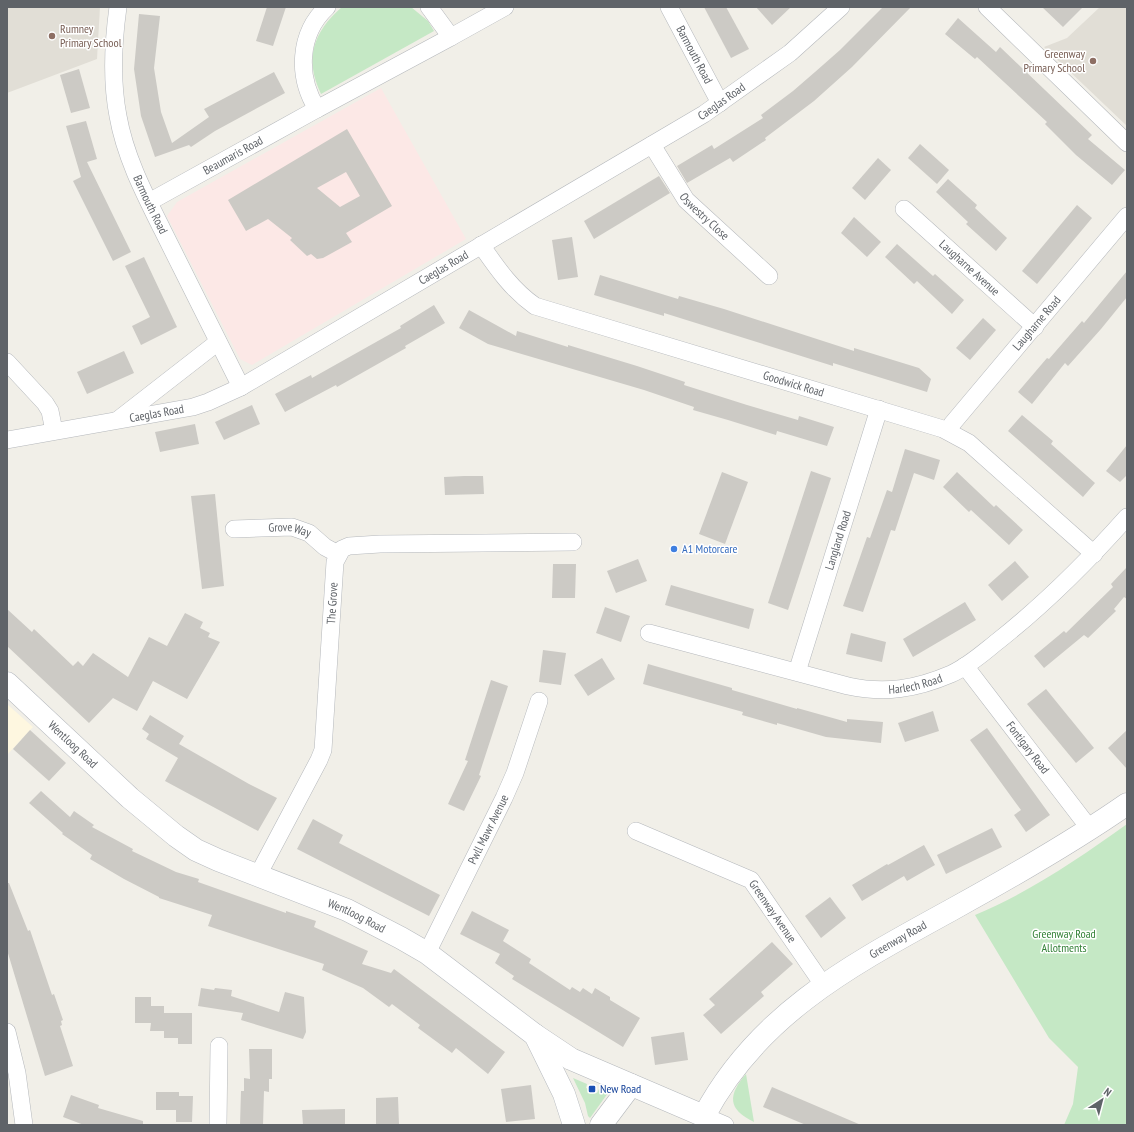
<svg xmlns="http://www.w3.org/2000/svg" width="1134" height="1132" font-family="'PT Sans Narrow',sans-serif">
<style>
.commercial{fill:#fef7e0}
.education{fill:#e1ded6}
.medical{fill:#fce8e6}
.green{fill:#c5e8c5}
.building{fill:#cccac5;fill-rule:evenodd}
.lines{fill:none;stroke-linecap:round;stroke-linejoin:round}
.minor-casing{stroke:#b5b8bc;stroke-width:18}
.tertiary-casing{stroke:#b5b8bc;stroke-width:23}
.secondary-casing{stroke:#b6babf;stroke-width:23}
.minor{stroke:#fff;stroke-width:17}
.tertiary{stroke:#fff;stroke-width:22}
.secondary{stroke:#fff;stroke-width:22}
.education-dot{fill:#8d6e63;stroke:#fff;stroke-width:1.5}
.shop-dot{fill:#3f7fe0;stroke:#fff;stroke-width:1.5}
.transit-dot{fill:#1a4fb4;stroke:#fff;stroke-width:1.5}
.labels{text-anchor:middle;stroke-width:3;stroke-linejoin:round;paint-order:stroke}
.education-label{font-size:12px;fill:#785e54;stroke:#fff;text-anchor:start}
.street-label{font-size:12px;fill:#5f6368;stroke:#fff}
.shop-label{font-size:12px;fill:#366cbe;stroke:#fff;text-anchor:start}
.park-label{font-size:12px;fill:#348238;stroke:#fff}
.transit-label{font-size:12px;fill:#164399;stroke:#fff;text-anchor:start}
</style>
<rect width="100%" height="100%" fill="#f1efe8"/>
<polygon class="commercial" points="7,704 33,727 7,755"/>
<g class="education">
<polygon points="7,7 100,7 97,59 7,93"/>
<polygon points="1100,7 1127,7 1127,126 1044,47 1067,38"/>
</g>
<polygon class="medical" points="381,88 466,239 252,365 240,359 167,216 177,202"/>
<g class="green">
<path d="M342,7H411L428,21L434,31L321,94C304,59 313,32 342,7Z"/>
<path d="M1127,824V1125H1064L1073,1104L1078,1067L1049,1038L975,915C1030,892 1078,859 1127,824Z"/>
<path d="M746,1074L754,1122C727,1109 728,1095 746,1074Z"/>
<polygon points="573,1078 587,1084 586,1088 597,1093 599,1089 608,1093 590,1118 588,1116 585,1103"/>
</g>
<g class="building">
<polygon points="267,7 286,7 273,46 256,41"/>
<polygon points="704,7 726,7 749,49 731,58"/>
<polygon points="756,7 791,7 772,25"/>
<polygon points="883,7 911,7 852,67 814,101 765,138 766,140 733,162 730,158 687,183 677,166 712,145 714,149 763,118 761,115 793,91 815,72 840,50"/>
<polygon points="1042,7 1083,7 1063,27"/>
<polygon points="139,14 160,16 154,68 161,112 172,143 209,117 204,109 274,72 285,93 215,131 191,147 189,145 155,157 141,116 134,69"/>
<polygon points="958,18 996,52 1000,47 1092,135 1088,139 1125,170 1112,185 1076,155 1045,124 1047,122 977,57 975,59 945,34"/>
<polygon points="79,69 90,108 71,113 60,75"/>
<polygon points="86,121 97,159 87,162 131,252 113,261 73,181 81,177 66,126"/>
<path d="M347,129L392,206L346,233L352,242L323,258L317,259L311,254L307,256L290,240L292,238L268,219L246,231L228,200ZM346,172L360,196L340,207L317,188Z"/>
<polygon points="920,144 949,170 937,184 908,158"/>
<polygon points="878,158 891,170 865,200 852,188"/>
<polygon points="659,176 670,193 594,239 584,221"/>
<polygon points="948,179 977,205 975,208 1007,238 996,251 966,224 968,222 936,192"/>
<polygon points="1077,205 1092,218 1037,284 1022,271"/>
<polygon points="854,217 881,242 867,257 841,233"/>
<polygon points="572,237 578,277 558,280 552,240"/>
<polygon points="897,244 933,276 935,274 964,300 952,314 917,281 914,284 885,257"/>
<polygon points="144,257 177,327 141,345 132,326 150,317 125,266"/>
<polygon points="1127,271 1127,297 1101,329 1068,366 1065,363 1032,404 1018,392 1047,358 1049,359 1082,321 1084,323"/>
<polygon points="600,275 678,299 679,296 724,309 854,351 854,348 919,368 931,379 927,392 833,363 833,366 664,313 664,316 594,295"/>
<polygon points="434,305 445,323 405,346 406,348 337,387 336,385 285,412 275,394 311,375 312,378 401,328 400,326"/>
<polygon points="469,310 516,336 517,331 568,347 568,345 637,366 685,382 684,385 747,405 798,420 799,416 834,427 827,446 777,431 776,435 728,420 693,410 694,407 644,390 488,344 459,328"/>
<polygon points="983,318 996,330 970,360 956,348"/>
<polygon points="124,351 134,373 87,394 77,372"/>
<polygon points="252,405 260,424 224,440 215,422"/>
<polygon points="1022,415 1053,441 1051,444 1095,483 1083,497 1008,431"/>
<polygon points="195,424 199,444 160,452 155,432"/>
<polygon points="1127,445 1127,475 1120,482 1106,471"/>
<polygon points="905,449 940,460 934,480 914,473 895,531 891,530 863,612 843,606 867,537 870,538 887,490 892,492"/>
<polygon points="811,471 831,478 788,610 768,603"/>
<polygon points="722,472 748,482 725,544 699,534"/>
<polygon points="957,472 994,507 996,505 1023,530 1009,545 971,510 969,512 943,487"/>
<polygon points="464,476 483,476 484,494 445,495 444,477"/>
<polygon points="215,494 224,586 202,589 191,496"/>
<polygon points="638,559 647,581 616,593 607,571"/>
<polygon points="1015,561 1029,577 1002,601 988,585"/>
<polygon points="553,564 576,564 575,598 552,598"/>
<polygon points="1127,567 1127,599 1124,597 1114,609 1116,611 1088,638 1084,635 1044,668 1034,656 1064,631 1066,633 1113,587 1111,584"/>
<polygon points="671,585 754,609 749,629 665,605"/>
<polygon points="965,602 976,620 913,657 903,639"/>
<polygon points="605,607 630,616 621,642 596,633"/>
<polygon points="7,609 32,632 34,629 73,666 78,661 83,666 93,653 128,677 149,637 167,646 185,613 203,622 200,628 210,633 208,637 220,642 187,699 153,681 137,711 113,698 89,723 7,646"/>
<polygon points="851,633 886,642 882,662 846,654"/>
<polygon points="543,650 566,653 561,685 539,682"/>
<polygon points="602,658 615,679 588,696 574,675"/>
<polygon points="648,664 732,688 732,690 797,709 797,708 847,722 847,719 883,722 881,743 826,737 777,723 777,725 742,715 743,712 643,684"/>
<polygon points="491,680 508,686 479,775 481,776 464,811 448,804 468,761 465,760"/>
<polygon points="1046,689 1094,748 1076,763 1027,704"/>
<polygon points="933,711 939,731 905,742 898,723"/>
<polygon points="150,715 184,736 179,744 249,784 277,798 258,831 165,781 178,758 146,739 149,734 142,729"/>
<polygon points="987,728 1050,815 1026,832 1014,815 1021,810 970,740"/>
<polygon points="30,730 66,763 49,781 13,749"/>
<polygon points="1127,730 1127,769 1108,748"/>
<polygon points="41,791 70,817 74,811 94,825 92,827 133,849 132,851 176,872 199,879 198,882 286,913 286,911 316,921 314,927 368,951 362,964 391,973 394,969 505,1052 488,1074 456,1048 452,1053 418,1028 420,1025 392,1004 389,1007 363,988 322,970 324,964 208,926 212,915 159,898 159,897 124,879 90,859 92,855 62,834 63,833 29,803"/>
<polygon points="313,819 343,835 339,843 440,895 429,916 297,849"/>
<polygon points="992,828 1002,847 946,874 937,855"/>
<polygon points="924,845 935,865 907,881 904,876 862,901 852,885 887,864 888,865"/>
<polygon points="7,883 9,883 28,931 30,930 52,995 54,994 63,1020 61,1021 62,1025 60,1026 73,1066 45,1076 7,950"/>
<polygon points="830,897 846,918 821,938 805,916"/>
<polygon points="472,911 509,930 503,941 531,959 529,963 570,990 572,987 580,992 583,988 592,994 595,988 610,997 610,1000 640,1018 623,1047 512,979 514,976 495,963 500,954 460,934"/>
<polygon points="772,942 793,964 761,992 764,996 721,1034 703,1015 715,1005 709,999"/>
<polygon points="201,988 214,990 215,988 232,990 231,996 279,1012 285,992 304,997 306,1032 303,1039 241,1020 243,1013 198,1006"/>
<polygon points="135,997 151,997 151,1006 164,1006 164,1013 192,1013 192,1044 178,1044 178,1038 164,1038 164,1031 150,1031 151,1023 135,1023"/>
<polygon points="684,1032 688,1060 655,1065 651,1037"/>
<polygon points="249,1049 272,1049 272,1079 269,1079 269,1092 264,1091 263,1125 240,1125 241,1091 244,1091 244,1078 250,1079"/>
<polygon points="531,1085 535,1119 506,1122 501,1089"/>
<polygon points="772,1087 861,1125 806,1125 763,1107"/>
<polygon points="156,1092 179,1092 179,1096 193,1096 192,1122 176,1122 176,1110 156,1110"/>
<polygon points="71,1095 99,1105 98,1108 143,1121 143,1125 84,1125 63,1117"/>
<polygon points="398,1097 399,1125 376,1125 376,1098"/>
<polygon points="345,1109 345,1125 303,1125 302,1110"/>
</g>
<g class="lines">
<g class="minor-casing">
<g id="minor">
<path id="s1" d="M118,7C113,43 111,80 118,116C125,156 144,193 162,229C188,282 215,334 241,387"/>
<polyline points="429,7 451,37 505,7"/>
<path id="s2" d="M669,7L720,103"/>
<polyline points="987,7 1127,143"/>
<polyline points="317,109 451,37"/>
<path id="s3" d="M652,145L686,200L769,276"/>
<path id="s4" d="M149,202L317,109C297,77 298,34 327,7"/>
<path id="s5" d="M904,209L1035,327"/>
<path id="s6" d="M481,245C497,268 512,290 535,306L943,429L969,443L1094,554"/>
<polyline points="7,362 45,403 50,411 54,431"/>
<polyline points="119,419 218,342"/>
<path id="s7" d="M950,431L952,424L1127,216"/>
<path id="s8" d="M7,440L193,407L208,402L241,387L704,114L790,53L841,7"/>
<path id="s9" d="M234,529L292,527L309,533L325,547L338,554"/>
<path id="s10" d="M649,633L848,686C885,694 916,689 951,674C969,666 984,652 998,641C1046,603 1087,562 1127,517"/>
<path id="s11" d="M965,666L1090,829"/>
<path id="s12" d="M797,672L879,409"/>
<path id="s13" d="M636,831L751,880L824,986"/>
<path id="s14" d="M258,875L319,760L323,750L335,562L342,549L349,546L380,544L573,542"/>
<path id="s15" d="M427,953L504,798L515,773L539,701"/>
<polyline points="7,1032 17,1073 24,1125"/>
<polyline points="704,1116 725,1125"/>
<polyline points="218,1125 219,1046"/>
</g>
</g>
<g class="tertiary-casing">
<g id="tertiary">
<path id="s16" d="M535,1035L571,1059L704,1116C759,1012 855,963 953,909C1013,876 1071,843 1127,804"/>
<polyline points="601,1125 631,1085"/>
</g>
</g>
<g class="secondary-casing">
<g id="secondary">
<path id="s17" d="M7,683L130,798L176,836L196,850L218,860L347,910L401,938L427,953L535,1035L564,1094L574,1125"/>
</g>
</g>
<use href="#minor" class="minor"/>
<use href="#tertiary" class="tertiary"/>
<use href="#secondary" class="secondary"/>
</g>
<g class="education-dot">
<circle cx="52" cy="36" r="4"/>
<circle cx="1093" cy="61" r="4"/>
</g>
<circle class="shop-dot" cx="674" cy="549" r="4"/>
<rect class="transit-dot" x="588" y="1085" width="8" height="8" rx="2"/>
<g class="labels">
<g class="education-label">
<text x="60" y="33">Rumney<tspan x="60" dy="14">Primary School</tspan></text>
<text x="1085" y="58" text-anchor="end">Greenway<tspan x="1085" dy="14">Primary School</tspan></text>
</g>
<g class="street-label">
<text dy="4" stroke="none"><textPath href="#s2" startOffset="54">Barmouth Road</textPath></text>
<text dy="4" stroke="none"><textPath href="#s8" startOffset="800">Caeglas Road</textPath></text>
<text dy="4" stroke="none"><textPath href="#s4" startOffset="96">Beaumaris Road</textPath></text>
<text dy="4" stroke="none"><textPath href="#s1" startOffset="204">Barmouth Road</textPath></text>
<text dy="4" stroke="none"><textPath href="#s3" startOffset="89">Oswestry Close</textPath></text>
<text dy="4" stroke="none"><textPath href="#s8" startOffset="476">Caeglas Road</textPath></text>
<text dy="4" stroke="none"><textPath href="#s5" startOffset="88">Laugharne Avenue</textPath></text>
<text dy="4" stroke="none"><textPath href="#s7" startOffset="139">Laugharne Road</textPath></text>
<text dy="4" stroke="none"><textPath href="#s6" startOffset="352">Goodwick Road</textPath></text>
<text dy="4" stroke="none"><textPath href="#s8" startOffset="152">Caeglas Road</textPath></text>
<text dy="4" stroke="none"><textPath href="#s9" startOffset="56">Grove Way</textPath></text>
<text dy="4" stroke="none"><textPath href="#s12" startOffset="138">Langland Road</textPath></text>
<text dy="4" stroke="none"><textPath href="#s14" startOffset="288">The Grove</textPath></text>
<text dy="4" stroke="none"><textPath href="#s10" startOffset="274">Harlech Road</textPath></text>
<text dy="4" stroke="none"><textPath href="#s17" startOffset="90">Wentloog Road</textPath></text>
<text dy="4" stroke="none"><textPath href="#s11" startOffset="103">Fontigary Road</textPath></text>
<text dy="4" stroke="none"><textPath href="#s15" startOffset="138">Pwll Mawr Avenue</textPath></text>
<text dy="4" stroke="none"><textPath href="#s13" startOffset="163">Greenway Avenue</textPath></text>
<text dy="4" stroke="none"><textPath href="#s17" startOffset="426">Wentloog Road</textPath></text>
<text dy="4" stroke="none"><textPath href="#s16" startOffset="454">Greenway Road</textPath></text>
</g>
<g class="shop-label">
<text x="682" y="553">A1 Motorcare</text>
</g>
<g class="park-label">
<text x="1064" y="938">Greenway Road<tspan x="1064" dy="14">Allotments</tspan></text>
</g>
<g class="transit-label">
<text x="600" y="1093">New Road</text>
</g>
</g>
<rect width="1134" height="1132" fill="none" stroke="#5f6368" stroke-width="16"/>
<g transform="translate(1102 1100) rotate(36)" stroke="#ffffff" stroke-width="3" paint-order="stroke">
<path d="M0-3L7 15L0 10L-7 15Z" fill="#5f6368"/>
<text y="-6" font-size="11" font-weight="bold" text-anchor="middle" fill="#5f6368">N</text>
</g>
</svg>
